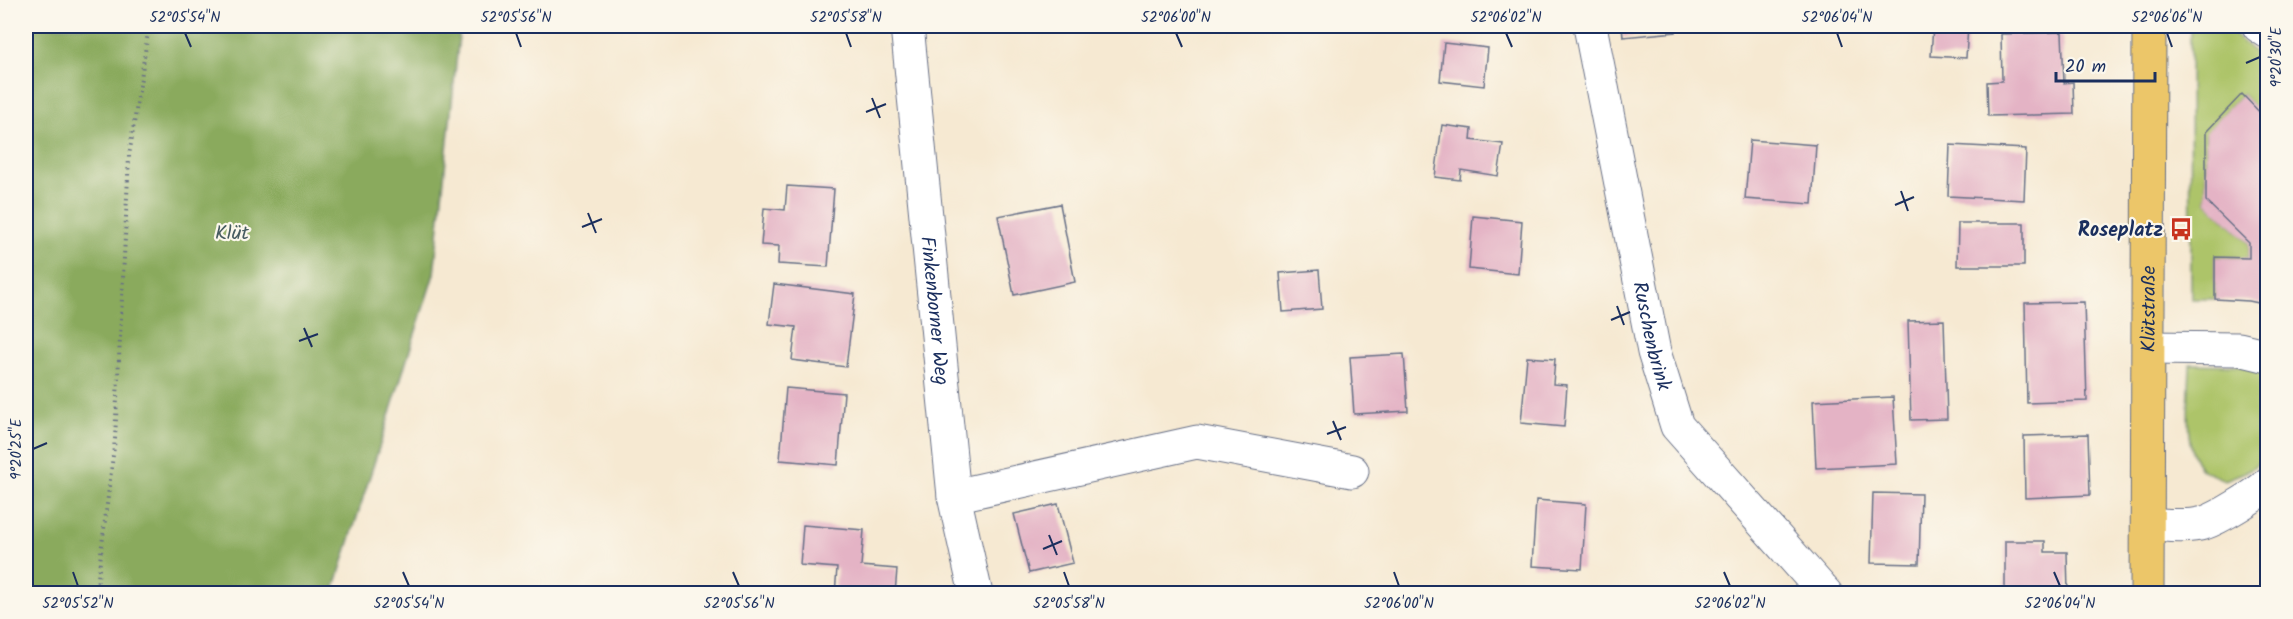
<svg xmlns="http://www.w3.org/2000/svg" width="2293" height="619" font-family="Kalam,sans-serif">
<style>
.green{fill:#adc469;stroke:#647a64;stroke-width:1.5}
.forest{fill:#8aaa5d;stroke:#526c5e;stroke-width:1.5}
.building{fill:#e4b3c5}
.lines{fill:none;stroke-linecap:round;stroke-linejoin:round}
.minor-casing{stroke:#687087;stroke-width:35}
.major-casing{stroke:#687087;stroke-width:35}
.path{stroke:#687087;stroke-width:4;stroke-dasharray:1.5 4.5;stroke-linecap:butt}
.minor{stroke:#fff;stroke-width:33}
.major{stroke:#ecc669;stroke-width:33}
.ticks{fill:none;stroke:#1b2f5e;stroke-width:2}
.labels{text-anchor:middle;stroke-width:4.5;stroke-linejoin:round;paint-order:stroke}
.poi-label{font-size:20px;font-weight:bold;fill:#1b2f5e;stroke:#fbf7ec;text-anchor:end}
.park-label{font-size:20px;fill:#475c61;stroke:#fbf7ec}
.street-label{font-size:20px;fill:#1b2f5e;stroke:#fbf7ec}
.neatline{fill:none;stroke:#1b2f5e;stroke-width:2}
.ticks-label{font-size:15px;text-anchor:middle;fill:#1b2f5e}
</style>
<rect width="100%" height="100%" fill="#fbf7ec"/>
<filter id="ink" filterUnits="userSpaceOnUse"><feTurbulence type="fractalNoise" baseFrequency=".0167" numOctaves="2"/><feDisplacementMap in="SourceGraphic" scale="12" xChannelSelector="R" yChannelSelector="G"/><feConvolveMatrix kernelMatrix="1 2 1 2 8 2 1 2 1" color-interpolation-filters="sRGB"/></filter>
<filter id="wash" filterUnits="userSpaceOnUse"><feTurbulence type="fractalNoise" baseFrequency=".008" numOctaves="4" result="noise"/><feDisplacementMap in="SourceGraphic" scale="24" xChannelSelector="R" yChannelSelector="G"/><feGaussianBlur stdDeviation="1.35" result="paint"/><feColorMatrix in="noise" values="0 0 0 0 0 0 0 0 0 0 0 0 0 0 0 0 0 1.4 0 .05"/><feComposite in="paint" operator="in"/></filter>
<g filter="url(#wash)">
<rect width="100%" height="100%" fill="#f6e9d2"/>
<g class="green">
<polygon points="2195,26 2219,26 2234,34 2267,63 2267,121 2242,94 2206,133 2206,201 2249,243 2249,258 2215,257 2215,299 2191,299 2190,28"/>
<path d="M2190,364L2237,365L2267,372V454L2250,470L2225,480C2218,477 2209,474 2203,470C2181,453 2190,390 2190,364Z"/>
</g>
<polygon class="forest" points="26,26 460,26 434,274 333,593 26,593"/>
<g id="blocks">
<g class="building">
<polygon points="1622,26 1675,26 1676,32 1623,37"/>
<polygon points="1933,26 1968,26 1966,58 1931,56"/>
<polygon points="2062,32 2064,83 2073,82 2074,114 1988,116 1987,82 2002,81 2001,34"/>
<polygon points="1444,43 1488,48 1484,86 1440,81"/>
<polygon points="2242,94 2268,121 2268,305 2249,301 2215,299 2215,257 2249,258 2249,243 2206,201 2206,132"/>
<polygon points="1442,125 1472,129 1471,140 1503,144 1498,176 1461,170 1460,180 1435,177"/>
<polygon points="1750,140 1816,145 1812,204 1745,199"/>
<polygon points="1950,145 2026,149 2024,200 1948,196"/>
<polygon points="787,186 834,189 828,267 778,264 779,246 761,245 764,208 785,210"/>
<polygon points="1060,204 1075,282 1014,295 998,216"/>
<polygon points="1473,216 1522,221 1518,274 1469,269"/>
<polygon points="1958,223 2024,223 2024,266 1957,266"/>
<polygon points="1319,270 1322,309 1283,312 1280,273"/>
<polygon points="774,284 855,294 846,367 792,360 796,327 769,324"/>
<polygon points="2084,302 2087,401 2027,403 2025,303"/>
<polygon points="1944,320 1947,419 1911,420 1908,321"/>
<polygon points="1404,354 1408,411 1354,414 1350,357"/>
<polygon points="1527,357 1555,359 1553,384 1567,385 1564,427 1521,423"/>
<polygon points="786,388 844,393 838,465 780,460"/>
<polygon points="1893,397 1897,464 1816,468 1813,401"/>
<polygon points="2088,434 2090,495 2025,498 2024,436"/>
<polygon points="1873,493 1921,494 1919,564 1871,563"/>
<polygon points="1536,500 1586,504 1582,569 1532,566"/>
<polygon points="1058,504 1073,563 1029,573 1014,514"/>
<polygon points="803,525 864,530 861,566 897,569 895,594 835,594 837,568 800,565"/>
<polygon points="2005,541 2045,541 2045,552 2067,552 2068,594 2005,594"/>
</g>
</g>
</g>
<g filter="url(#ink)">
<use href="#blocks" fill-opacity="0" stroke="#687087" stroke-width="1.5"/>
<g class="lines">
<g class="minor-casing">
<g id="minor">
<path id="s1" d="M907,26L954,496L976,594"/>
<path id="s2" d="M1590,26L1654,352L1677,426L1826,594"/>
<polyline points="2259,26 2268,32"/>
<polyline points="2149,348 2239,349 2268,356"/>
<polyline points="954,496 1197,442 1352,471"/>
<path d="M2148,524C2165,525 2187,528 2204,523C2219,518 2255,496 2268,484"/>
</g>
</g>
<g class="major-casing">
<g id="major">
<path id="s3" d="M2147,594L2149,26"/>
</g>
</g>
<polyline class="path" points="96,594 115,439 129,156 149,26"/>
<use href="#minor" class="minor"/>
<use href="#major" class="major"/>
</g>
</g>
<path class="ticks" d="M185,33L191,47M516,33L521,47M846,33L851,47M1176,33L1182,47M1506,33L1512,47M1837,33L1842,47M2167,33L2172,47M2246,63L2260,57M872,98L880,118M866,112L886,104M1901,191L1908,211M1895,205L1914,197M588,213L596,233M582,227L602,219M1617,306L1624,325M1611,320L1630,312M304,328L312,347M299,341L318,334M1333,421L1341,440M1327,434L1346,427M33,449L47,443M1049,535L1057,555M1043,549L1062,541M73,572L78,586M403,572L409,586M733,572L739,586M1064,572L1069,586M1394,572L1399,586M1724,572L1730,586M2054,572L2060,586"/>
<defs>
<g id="bus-bare" transform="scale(1.8)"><path d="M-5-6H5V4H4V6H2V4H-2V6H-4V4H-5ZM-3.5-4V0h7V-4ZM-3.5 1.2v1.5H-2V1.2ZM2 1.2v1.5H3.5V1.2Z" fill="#c8321e" stroke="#fbf7ec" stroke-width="2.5" paint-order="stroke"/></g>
</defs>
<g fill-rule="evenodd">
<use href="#bus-bare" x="2181" y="229"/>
</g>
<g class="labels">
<g class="poi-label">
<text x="2163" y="236">Roseplatz</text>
</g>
<g class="park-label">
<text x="232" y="239">Klüt</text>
</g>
<g class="street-label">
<text dy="7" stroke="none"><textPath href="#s3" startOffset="285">Klütstraße</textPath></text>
<text dy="7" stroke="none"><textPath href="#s1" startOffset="286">Finkenborner Weg</textPath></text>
<text dy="7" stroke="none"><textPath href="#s2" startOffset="316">Ruschenbrink</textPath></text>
</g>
</g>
<rect width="2293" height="619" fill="none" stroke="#fbf7ec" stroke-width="66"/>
<path d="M2056 72v9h99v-9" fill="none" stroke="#1b2f5e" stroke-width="3"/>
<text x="2065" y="72" font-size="18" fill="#1b2f5e" stroke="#fbf7ec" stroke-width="4.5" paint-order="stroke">20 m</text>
<rect x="33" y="33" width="2227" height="553" class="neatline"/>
<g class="ticks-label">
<text x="185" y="22">52°05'54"N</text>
<text x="516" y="22">52°05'56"N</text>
<text x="846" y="22">52°05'58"N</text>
<text x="1176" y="22">52°06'00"N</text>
<text x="1506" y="22">52°06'02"N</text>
<text x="1837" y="22">52°06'04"N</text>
<text x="2167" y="22">52°06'06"N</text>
<text transform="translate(2276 57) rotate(-90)" y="5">9°20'30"E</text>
<text transform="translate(16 449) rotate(-90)" y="5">9°20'25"E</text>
<text x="78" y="608">52°05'52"N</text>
<text x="409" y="608">52°05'54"N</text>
<text x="739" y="608">52°05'56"N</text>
<text x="1069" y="608">52°05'58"N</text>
<text x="1399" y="608">52°06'00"N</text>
<text x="1730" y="608">52°06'02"N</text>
<text x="2060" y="608">52°06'04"N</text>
</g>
</svg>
